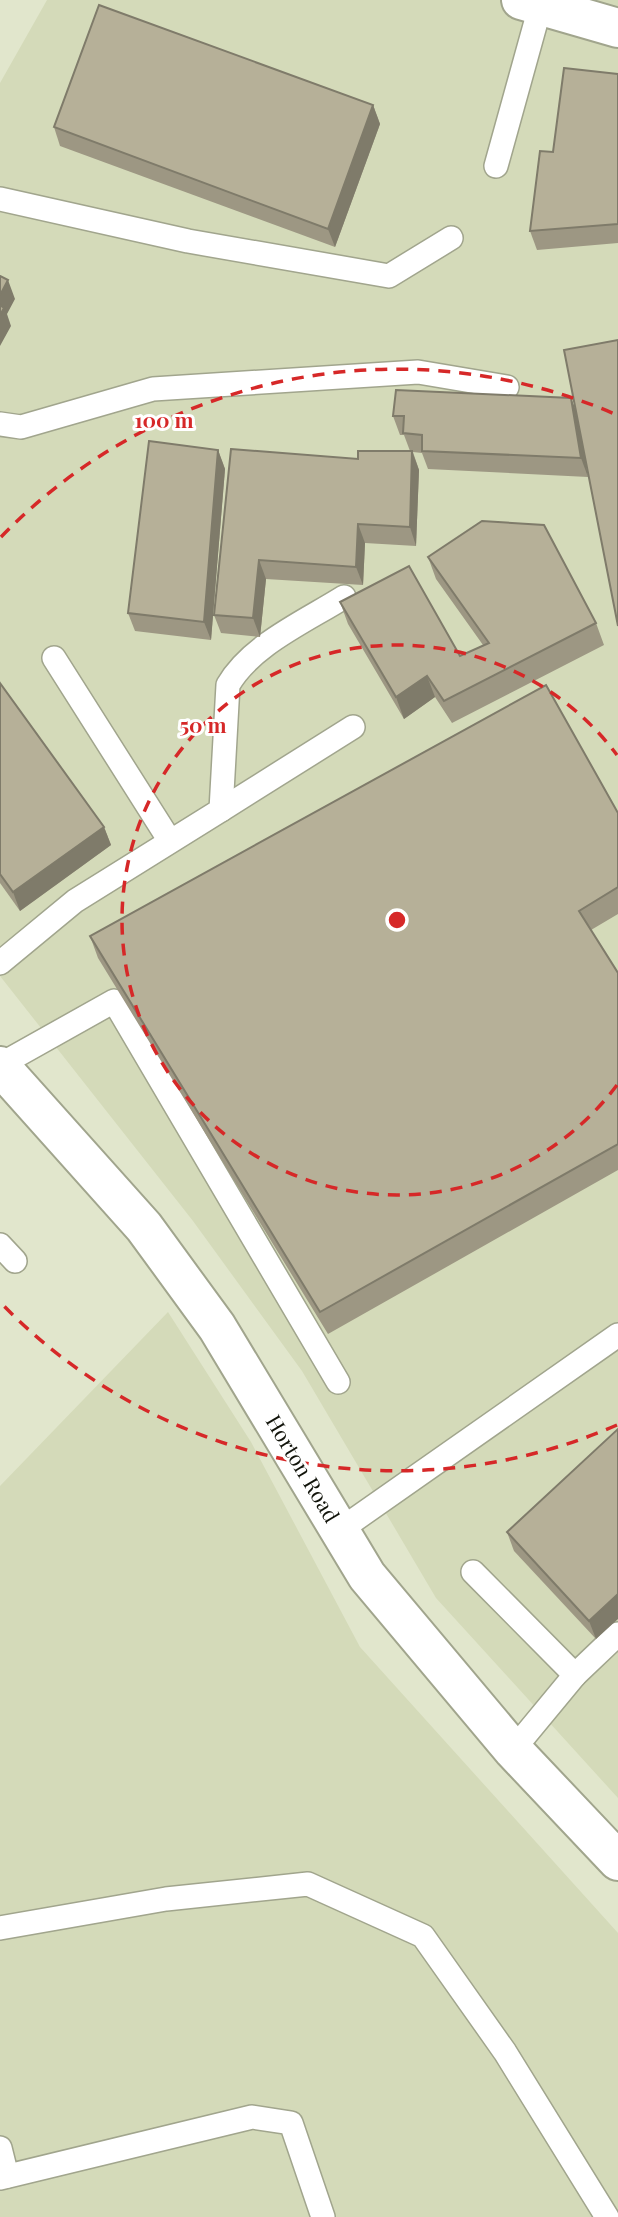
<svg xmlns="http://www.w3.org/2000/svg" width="618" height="2217" font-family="'Playfair Display',serif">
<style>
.built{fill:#d4dab9}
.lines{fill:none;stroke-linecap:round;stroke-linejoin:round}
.service-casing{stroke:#a1a58d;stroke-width:26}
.minor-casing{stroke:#a1a58d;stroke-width:42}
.tertiary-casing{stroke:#a1a58d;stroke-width:42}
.service{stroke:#fff;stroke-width:23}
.minor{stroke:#fff;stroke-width:38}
.tertiary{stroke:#fff;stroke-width:38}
.wall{fill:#9d9783}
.shaded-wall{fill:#7f7b6a}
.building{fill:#b6b098;stroke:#7f7b6a;stroke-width:2}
.ring{fill:none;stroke:#d62828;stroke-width:3.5;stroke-dasharray:12 9}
.labels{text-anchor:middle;stroke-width:6;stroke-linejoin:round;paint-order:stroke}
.street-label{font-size:21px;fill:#12140b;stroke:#fff}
.centre{fill:#d62828;stroke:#fff;stroke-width:3.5}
.ring-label{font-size:21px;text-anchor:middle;font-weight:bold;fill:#d62828;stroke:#fff;stroke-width:6;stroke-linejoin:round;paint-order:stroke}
</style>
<rect width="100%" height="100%" fill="#e1e6cc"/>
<g class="built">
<polygon points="47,0 618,0 618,1798 436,1598 302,1371 193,1221 0,976 0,83"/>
<polygon points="168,1312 251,1442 360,1647 618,1933 618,2217 0,2217 0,1486"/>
</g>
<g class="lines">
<g class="service-casing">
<g id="service">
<polyline points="496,166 542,0"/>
<polyline points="0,199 188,241 389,276 451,238"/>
<polyline points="0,424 21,427 153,389 418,372 507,387"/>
<polyline points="54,658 170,841"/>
<polyline points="221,810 353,727"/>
<path d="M0,963L75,901L221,810L228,685C251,645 306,621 344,597"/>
<polyline points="0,1065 114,1001 338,1382"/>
<polyline points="0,1245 15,1261"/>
<polyline points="340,1530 618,1335"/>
<polyline points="473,1572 575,1675"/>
<polyline points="513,1750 575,1675 618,1634"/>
<polyline points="0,1928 166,1899 308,1884 423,1936 505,2052 607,2217"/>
<polyline points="0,2148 7,2176"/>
<polyline points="0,2178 252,2117 291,2123 323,2217"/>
</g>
</g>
<g class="minor-casing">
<polyline id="minor" points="521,0 618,28"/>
</g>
<g class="tertiary-casing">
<polyline id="tertiary" points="0,1066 144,1227 217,1327 367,1576 513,1750 618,1861"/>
</g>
<use href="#service" class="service"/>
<use href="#minor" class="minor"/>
<use href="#tertiary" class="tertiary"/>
</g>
<g class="wall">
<polygon points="618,74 618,243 537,250 530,231"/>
<polygon points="373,105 380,124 335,247 60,146 54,127"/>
<polygon points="571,398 577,414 588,477 428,469 422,453 413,452 419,470 416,546 365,543 363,585 266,579 260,637 221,633 214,615 231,449 358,459 410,451 404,435 400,435 393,416"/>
<polygon points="218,450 225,469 211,640 135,631 128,613"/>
<polygon points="428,557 596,623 604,645 452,723 435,697 404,719 348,624 340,602 460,656 483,645 436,579"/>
<polygon points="0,683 104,827 111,845 20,911 0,883"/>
<polygon points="618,813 618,914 591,930 618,973 618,1170 328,1334 98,958 90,936"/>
<polygon points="618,1429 596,1639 514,1551 507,1532"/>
</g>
<g class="shaded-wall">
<polygon points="373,105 380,124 335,247 328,229"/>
<polygon points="8,280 15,299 7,314 11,326 0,346 0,295"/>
<polygon points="571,398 578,416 588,477 581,458"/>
<polygon points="218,450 225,469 211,640 204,622"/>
<polygon points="412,451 419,470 416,546 410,527"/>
<polygon points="358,524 365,543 363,585 356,567"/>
<polygon points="259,560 266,579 260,637 253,618"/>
<polygon points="427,676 435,697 404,719 396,697"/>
<polygon points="104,827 111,845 20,911 13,892"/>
<polygon points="618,1594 618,1619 596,1639 589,1621"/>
</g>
<g class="building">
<polygon points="99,5 373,105 328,229 54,127"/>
<polygon points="564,68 618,74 618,224 530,231 540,151 553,152"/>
<polygon points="0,276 8,280 0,295"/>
<polygon points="0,305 4,308 0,315"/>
<polygon points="618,340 618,626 564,350"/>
<polygon points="396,390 571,398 581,458 422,451 422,435 403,433 404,416 393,416"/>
<polygon points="149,441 218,450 204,622 128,613"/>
<polygon points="231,449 358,459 358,451 412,451 410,527 358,524 356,567 259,560 253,618 214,615"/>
<polygon points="482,521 544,525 596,623 444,701 427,676 396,697 340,602 409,566 460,656 489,643 428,557"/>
<polygon points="0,683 104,827 13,892 0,874"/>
<polygon points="546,685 618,813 618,887 579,911 618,973 618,1144 320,1312 90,936"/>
<polygon points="618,1429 618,1594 589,1621 507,1532"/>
</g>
<g class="ring">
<path d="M617 1085A275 275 0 1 1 617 755"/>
<path d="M617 1425A551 551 0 0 1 1 1303M1 537A551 551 0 0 1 617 415"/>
</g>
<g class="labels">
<g class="street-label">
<text transform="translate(302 1469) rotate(59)" y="7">Horton Road</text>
</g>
</g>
<circle cx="397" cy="920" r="10" class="centre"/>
<g class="ring-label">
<text x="164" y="428">100 m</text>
<text x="203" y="733">50 m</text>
</g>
</svg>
